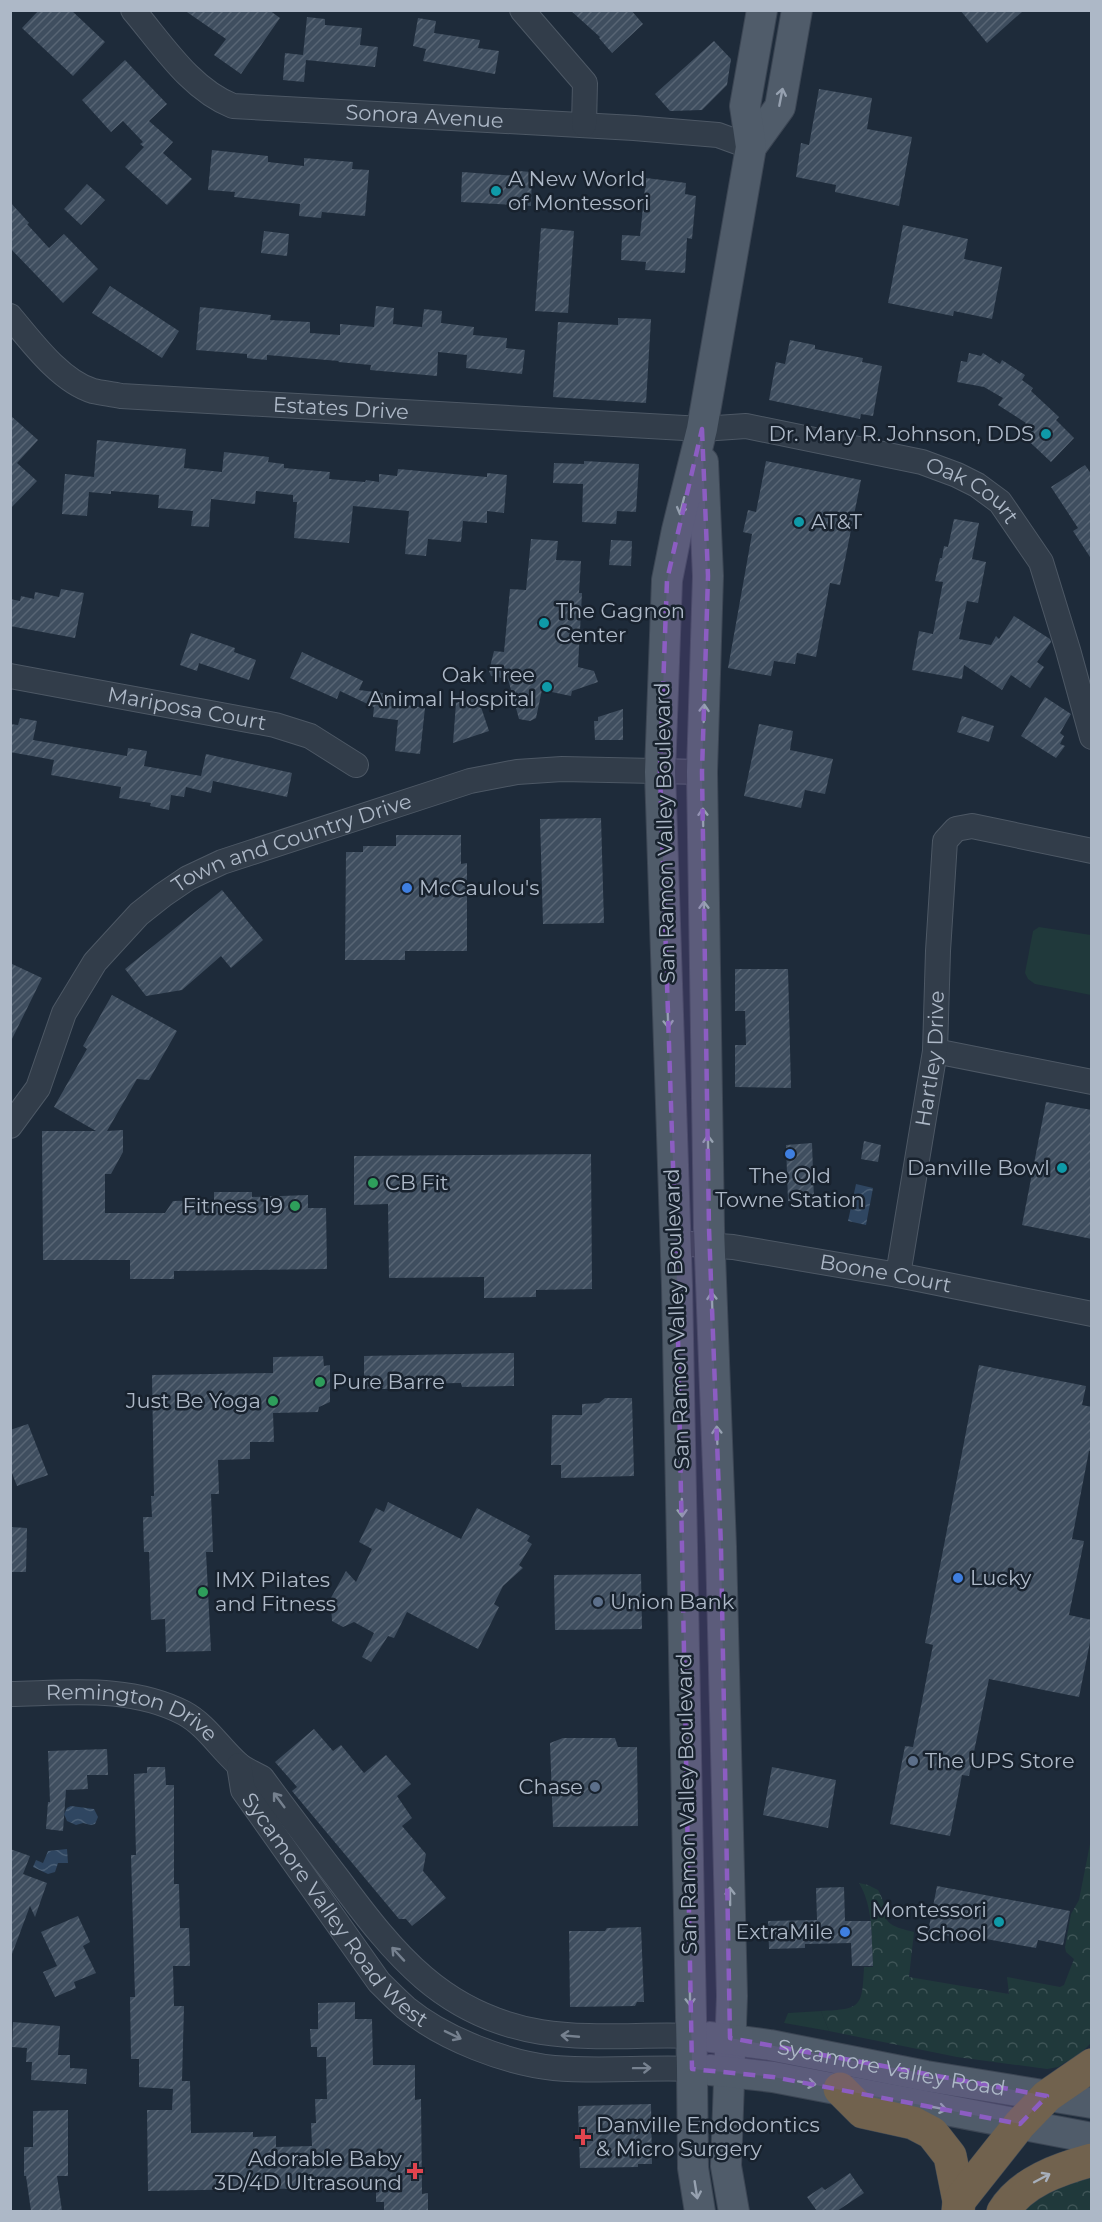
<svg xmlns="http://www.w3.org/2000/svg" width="1102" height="2222" font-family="Montserrat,sans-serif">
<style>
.green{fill:#20393b}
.forest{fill:url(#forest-crowns)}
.water{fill:url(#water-waves)}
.building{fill:url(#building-hatch)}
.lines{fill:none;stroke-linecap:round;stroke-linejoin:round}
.minor-casing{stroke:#4d5865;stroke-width:26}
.major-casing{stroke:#3c4654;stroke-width:32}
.highway-casing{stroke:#3d4855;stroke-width:34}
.minor{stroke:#323d4a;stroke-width:24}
.major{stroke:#505c6a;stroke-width:30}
.highway{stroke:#71624e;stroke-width:33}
.oneway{stroke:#96a1b0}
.oneway2{stroke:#76818f}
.oneway3{stroke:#a7afbb}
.marked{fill:#8c5dc2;fill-opacity:0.2;stroke:#8c5dc2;stroke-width:4.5;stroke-dasharray:12 8;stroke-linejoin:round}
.culture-dot{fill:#0f9aa8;stroke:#18222e;stroke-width:2}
.shop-dot{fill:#3f7fe0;stroke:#18222e;stroke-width:2}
.leisure-dot{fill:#2e9e5b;stroke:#18222e;stroke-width:2}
.service-dot{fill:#5c6f8a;stroke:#18222e;stroke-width:2}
.health-dot{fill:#e0444e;stroke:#18222e;stroke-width:2}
.labels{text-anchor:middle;stroke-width:5;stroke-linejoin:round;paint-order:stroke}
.street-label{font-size:21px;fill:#adb8c7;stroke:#18222e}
.poi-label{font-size:21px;fill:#adb8c7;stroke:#18222e;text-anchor:start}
</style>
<defs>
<pattern id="forest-crowns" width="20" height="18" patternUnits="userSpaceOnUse" patternTransform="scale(1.5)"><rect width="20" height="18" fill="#20393b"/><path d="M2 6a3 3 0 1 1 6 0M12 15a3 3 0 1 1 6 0" fill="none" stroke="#3e5456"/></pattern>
<pattern id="water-waves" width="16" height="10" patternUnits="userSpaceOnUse" patternTransform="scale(1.5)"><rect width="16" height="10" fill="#2f4661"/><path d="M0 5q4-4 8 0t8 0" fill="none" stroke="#4a5f76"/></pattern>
<pattern id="building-hatch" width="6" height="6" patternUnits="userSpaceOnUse" patternTransform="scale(1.5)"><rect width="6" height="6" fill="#3f4e5f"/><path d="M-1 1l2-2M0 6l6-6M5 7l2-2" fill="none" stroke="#586574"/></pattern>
</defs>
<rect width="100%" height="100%" fill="#1e2b3a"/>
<g class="green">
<polygon points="1039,927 1091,935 1091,995 1035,984 1028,979 1025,973 1033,931"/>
<polygon points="821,2011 829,2031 784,2023 788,2013"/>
</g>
<g class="forest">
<path d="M1091,1839V2043L1070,2064L1067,2061L1058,2067L1047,2069L957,2057L829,2031L821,2011C862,2009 862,2007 864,1967H873C871,1938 874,1908 859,1883L868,1885L878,1890C894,1918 872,1922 914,1932L909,1977L1009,1994L1007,1977L1060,1987L1064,1985L1074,1959L1066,1952L1065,1947L1071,1914L1079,1900Z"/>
<polygon points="1091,2176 1091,2211 1022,2212 1043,2193"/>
</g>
<g class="water">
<polygon points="856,1184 873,1188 866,1225 848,1221"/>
<polygon points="71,1806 94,1809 98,1817 95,1824 91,1825 83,1823 76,1825 67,1821 64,1814 67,1808"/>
<polygon points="67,1849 68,1863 58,1863 55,1872 48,1874 33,1867 36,1860 43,1863 48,1851"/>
</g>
<g class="building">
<polygon points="39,10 71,10 105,42 73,76 22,28"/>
<polygon points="184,10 269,10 280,18 241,74 214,55 226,39"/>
<polygon points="570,10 631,10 643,24 612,53 599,38 600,37"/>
<polygon points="960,10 1024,10 987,43"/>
<polygon points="307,17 325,19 325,25 362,28 360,45 378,47 375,67 306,60 304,82 283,80 285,53 303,55"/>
<polygon points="418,18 436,21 434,33 480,40 478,48 499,51 495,74 423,61 426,49 413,46"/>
<polygon points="714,41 731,59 727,85 702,110 670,111 655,94"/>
<polygon points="125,60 167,104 149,121 173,142 163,153 192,179 167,205 125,167 144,147 140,144 143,142 123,121 111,132 82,100"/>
<polygon points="819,89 872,98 867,129 912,137 899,206 835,192 836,185 796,177 801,143 809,145"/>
<polygon points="212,150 268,156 268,162 304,166 304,158 353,162 352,169 369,170 365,216 322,212 321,218 299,216 300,204 234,197 235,192 208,190"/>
<polygon points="518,171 532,172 531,206 461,202 462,172 518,176"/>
<polygon points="646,178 686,183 685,194 696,196 692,239 687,238 685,273 645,270 646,262 621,260 622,235 640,236"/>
<polygon points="87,184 105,200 81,225 64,209"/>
<polygon points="10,202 29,223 27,224 49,248 64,234 98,269 63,303 10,248"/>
<polygon points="903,225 968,239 964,259 1002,267 992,319 954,311 953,316 888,303"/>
<polygon points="541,228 574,231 568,313 535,311"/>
<polygon points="264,231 289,234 287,256 261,253"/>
<polygon points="110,286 179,331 162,358 92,313"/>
<polygon points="376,306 394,308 393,324 422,327 424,309 442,311 441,323 474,327 473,335 507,338 506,348 525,350 522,374 466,368 467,355 438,352 437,376 370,370 371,365 338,362 339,361 267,355 267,360 247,358 247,354 196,350 200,307 271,315 270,320 310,322 310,333 340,335 340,324 374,327"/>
<polygon points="618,318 651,319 646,403 553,397 558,322 618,325"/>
<polygon points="790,340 815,345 815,349 863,358 862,362 882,366 873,416 861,414 860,419 769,400 776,362 785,364"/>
<polygon points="969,353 981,356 983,353 1000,364 1002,360 1025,375 1022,380 1033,388 1031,391 1059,417 1056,420 1074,438 1051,462 1018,431 1026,423 998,405 1003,398 984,387 957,382 961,361 967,362"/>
<polygon points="10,415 38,440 17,463 37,481 10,509"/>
<polygon points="97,440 186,449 184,468 222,472 224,452 269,457 268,462 284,464 284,468 330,472 329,479 365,482 366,480 379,482 379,474 397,476 398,469 487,477 487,473 507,475 504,513 487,511 487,523 463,521 461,542 428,539 426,556 405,554 409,511 353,506 349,543 294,538 297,502 293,502 293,495 256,491 255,504 211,499 209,527 191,526 193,511 158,508 159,495 111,491 111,494 89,492 87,516 62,514 65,474 94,477"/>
<polygon points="584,461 639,464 636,512 617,511 616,524 582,522 583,484 553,483 554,463 584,464"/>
<polygon points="766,461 861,480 840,585 830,583 816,657 797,653 795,664 774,661 771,676 728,668 752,534 743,532 748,510 756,512"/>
<polygon points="1085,465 1092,475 1092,560 1073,531 1078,528 1051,487"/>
<polygon points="954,519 979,523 972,559 986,562 978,603 967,601 959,639 991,645 996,636 999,639 1014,616 1050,639 1051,642 1037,662 1044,667 1030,688 1011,675 1002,690 964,665 962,679 912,670 919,631 933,634 943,582 935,581 940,558 942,558 944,546 948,547"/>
<polygon points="531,539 558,541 556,560 581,561 579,593 582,593 578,667 594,671 598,682 572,691 571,696 542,690 536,718 530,721 519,719 508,679 491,676 489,671 494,651 504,652 510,589 526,590"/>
<polygon points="611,540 632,541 631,566 609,565"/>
<polygon points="61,589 84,593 75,638 10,626 10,599 20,601 21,596 34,599 35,592 59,597"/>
<polygon points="191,633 235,648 234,652 256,660 249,680 199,663 197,671 180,665"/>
<polygon points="302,652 363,681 359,690 391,694 391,698 394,699 394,703 425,708 420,754 395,751 398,720 373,717 374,707 340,691 337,699 290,678"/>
<polygon points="477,695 489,731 453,743 456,703"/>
<polygon points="1045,697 1071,714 1060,733 1064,736 1060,744 1065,746 1056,758 1021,736"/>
<polygon points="623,709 623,740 595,740 594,721 598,721 598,717"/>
<polygon points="962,716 994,726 989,742 957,732"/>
<polygon points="20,718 37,721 33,740 127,756 128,748 147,751 144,766 201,776 206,754 292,773 287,797 213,781 211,793 186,787 184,797 171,795 169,810 150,806 151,803 119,798 121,787 51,775 54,760 10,752 10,724 18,725"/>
<polygon points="759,724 793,731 790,750 833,759 825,794 805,790 801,808 744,796"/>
<polygon points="601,818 604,923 543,924 540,819"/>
<polygon points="396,835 461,835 461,864 467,863 467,951 405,951 405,960 345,960 346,852 363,852 363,846 396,846"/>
<polygon points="222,890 263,940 231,968 221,956 182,990 146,996 125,969"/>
<polygon points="10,963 42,978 10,1043"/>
<polygon points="735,969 788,969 791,1088 735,1087 735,1045 746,1045 745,1011 735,1011"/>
<polygon points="112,995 177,1031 149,1080 137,1079 107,1131 123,1130 123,1152 111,1174 105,1174 105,1213 165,1213 173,1201 214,1200 214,1192 252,1192 252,1197 308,1195 308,1208 326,1208 327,1269 174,1271 174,1279 130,1279 130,1260 43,1260 42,1131 96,1131 54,1107 87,1049 83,1046"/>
<polygon points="1046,1102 1092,1110 1092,1239 1022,1225"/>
<polygon points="864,1141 881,1145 878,1162 861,1159"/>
<polygon points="812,1143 814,1200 788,1201 786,1145"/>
<polygon points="591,1154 592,1289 536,1290 536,1297 484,1298 484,1277 389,1278 388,1204 354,1205 354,1156"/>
<polygon points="514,1353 514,1386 462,1387 461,1383 398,1384 398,1389 364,1389 364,1356"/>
<polygon points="323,1356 324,1366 330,1365 330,1402 319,1407 318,1412 273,1413 274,1442 250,1442 250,1459 218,1460 219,1494 211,1494 213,1552 206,1552 211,1651 166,1652 165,1619 151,1620 149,1552 144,1552 143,1517 152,1517 151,1496 154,1496 152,1375 273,1373 273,1357"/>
<polygon points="979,1365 1086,1386 1082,1405 1092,1407 1092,1451 1089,1451 1072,1539 1084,1541 1069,1615 1092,1620 1092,1632 1079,1697 989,1679 969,1776 962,1775 950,1836 890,1824 905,1746 913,1747 933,1645 925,1643"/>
<polygon points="605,1398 632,1398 634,1476 561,1478 561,1465 551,1465 552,1415 582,1415 582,1404 599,1403"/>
<polygon points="28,1424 48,1475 17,1486 10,1468 10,1430"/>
<polygon points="388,1502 461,1539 477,1508 530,1536 527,1541 532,1544 519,1565 523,1568 503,1586 494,1604 499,1607 478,1649 407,1612 394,1638 388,1636 371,1662 362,1657 374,1633 354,1622 343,1627 332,1621 331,1605 328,1603 346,1571 356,1582 372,1549 359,1542 376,1508 384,1512"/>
<polygon points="10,1527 27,1528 26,1572 10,1572"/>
<polygon points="641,1574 642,1629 555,1630 554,1575"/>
<polygon points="314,1729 333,1751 341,1745 364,1773 386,1755 411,1784 397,1796 412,1818 402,1826 426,1854 423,1871 446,1898 412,1926 406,1919 399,1919 292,1791 297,1787 275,1762"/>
<polygon points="563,1738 615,1738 618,1747 637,1747 638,1826 553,1827 550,1743"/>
<polygon points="107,1749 108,1775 87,1775 88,1789 66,1790 63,1831 46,1829 48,1802 50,1802 48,1751"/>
<polygon points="147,1767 165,1767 166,1785 174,1785 174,1884 179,1884 180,1928 189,1928 190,1966 173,1966 174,2006 184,2006 182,2081 190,2081 191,2133 253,2132 253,2137 276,2136 276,2147 312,2146 311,2123 316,2123 315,2099 327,2099 326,2057 317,2057 317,2047 311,2047 310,2029 318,2029 318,2003 355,2002 355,2019 372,2019 373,2065 415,2065 415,2100 421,2099 422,2194 428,2193 428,2211 384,2211 384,2202 376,2202 376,2187 148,2191 147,2110 172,2110 173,2089 139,2087 139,2059 131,2059 130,1997 135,1997 131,1855 136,1855 134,1774 147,1773"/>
<polygon points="772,1767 836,1780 828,1828 763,1815"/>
<polygon points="10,1849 30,1856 23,1874 47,1883 35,1917 30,1906 12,1954"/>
<polygon points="937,1886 1070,1911 1063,1945 1038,1940 1036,1948 975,1937 975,1941 928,1932"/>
<polygon points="844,1887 845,1921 871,1921 873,1966 852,1966 851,1943 805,1944 805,1948 769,1949 768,1921 817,1920 816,1888"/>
<polygon points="78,1916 90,1942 83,1946 96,1973 74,1982 76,1988 55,1997 43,1972 57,1966 41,1932"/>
<polygon points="641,1927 644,2002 637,2002 635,2006 570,2007 569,1931 605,1931 607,1928"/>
<polygon points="13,2022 60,2026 58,2055 70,2055 70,2068 87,2069 86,2084 31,2080 32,2062 26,2062 27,2048 12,2047"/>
<polygon points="651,2104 652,2164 638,2164 638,2167 580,2168 578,2106"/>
<polygon points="68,2110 68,2176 57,2176 62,2211 31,2211 26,2176 24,2176 24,2147 33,2147 33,2111"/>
<polygon points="850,2173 864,2193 837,2211 817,2211 807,2197 822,2187 825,2190"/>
</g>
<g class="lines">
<g class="minor-casing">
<g id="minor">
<path id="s1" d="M133,10C162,44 190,89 233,106L634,128L718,135L751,147"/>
<polyline points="522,10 585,83 584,125"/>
<path id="s2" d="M10,316C31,341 60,381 93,391C102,393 111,394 121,396L702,429L746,426L922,462L957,475L977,485L1000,502L1041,562L1068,650L1092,737"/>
<path id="s3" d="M10,676L275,725L310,736L356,765"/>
<polyline points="935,1051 1092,1082"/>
<path id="s4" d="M10,1126L38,1088L64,1013L95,962L139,914L163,895L188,878L222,862L470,781L517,772L562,769L702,772"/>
<path id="s5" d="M676,1243L733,1247L898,1275L1092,1314"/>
<path id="s6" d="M898,1275L935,1051L938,951L945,841L956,829L972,826L1092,851"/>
<path id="s7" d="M10,1694C68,1693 130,1685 184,1713C206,1725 219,1747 238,1764C244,1770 254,1773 262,1778C287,1812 313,1846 339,1880C394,1954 443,2016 541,2032C591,2040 641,2034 692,2036"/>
<path id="s8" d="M239,1765L243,1790L379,1982C388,1991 397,2000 406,2008C444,2039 506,2063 554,2068C600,2072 647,2067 692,2069"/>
</g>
</g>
<g class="major-casing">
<g id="major">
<polyline points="751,147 780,107 797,10"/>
<polyline points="703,462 708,576 702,772 709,1228 721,1547 732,1996 726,2166 734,2212"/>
<path id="s9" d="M710,2037L770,2045L926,2076L1092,2103"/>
<polyline points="710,2070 773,2077 1092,2138"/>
<polyline points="700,2212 693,2168 692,2069 677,1286 660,772 667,580 677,530 702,429 751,147 745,106 762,10"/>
</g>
</g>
<g class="highway-casing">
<g id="highway">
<polyline points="840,2089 863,2112 913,2123 932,2133 950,2156 959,2201 958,2212"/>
<polyline points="959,2201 1020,2124 1047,2096 1092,2065"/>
<path d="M1003,2212C1021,2182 1059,2169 1092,2160"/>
</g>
</g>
<use href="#minor" class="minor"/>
<use href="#major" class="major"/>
<use href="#highway" class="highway"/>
</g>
<defs><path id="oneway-shaft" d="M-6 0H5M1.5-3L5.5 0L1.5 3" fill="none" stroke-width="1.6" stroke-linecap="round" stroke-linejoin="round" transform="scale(1.5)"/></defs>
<g class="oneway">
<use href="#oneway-shaft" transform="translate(781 97) rotate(-79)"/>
<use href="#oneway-shaft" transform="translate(682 506) rotate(104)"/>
<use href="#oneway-shaft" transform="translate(704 713) rotate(-88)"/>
<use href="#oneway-shaft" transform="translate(703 817) rotate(-91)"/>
<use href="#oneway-shaft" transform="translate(704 910) rotate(-91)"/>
<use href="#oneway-shaft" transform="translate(668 1019) rotate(88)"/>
<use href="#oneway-shaft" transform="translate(708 1144) rotate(-91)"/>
<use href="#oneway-shaft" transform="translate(712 1301) rotate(-92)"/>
<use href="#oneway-shaft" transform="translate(717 1435) rotate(-92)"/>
<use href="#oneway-shaft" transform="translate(682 1508) rotate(89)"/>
<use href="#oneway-shaft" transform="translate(730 1896) rotate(-91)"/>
<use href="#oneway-shaft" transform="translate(690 1997) rotate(89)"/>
<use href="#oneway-shaft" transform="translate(807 2083) rotate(10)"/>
<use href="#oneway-shaft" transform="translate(938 2108) rotate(11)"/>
<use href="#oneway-shaft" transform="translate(696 2190) rotate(81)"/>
</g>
<g class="oneway2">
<use href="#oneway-shaft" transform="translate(279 1800) rotate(-127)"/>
<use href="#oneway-shaft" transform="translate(398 1954) rotate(-133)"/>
<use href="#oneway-shaft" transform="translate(453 2035) rotate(26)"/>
<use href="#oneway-shaft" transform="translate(570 2036) rotate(-175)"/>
<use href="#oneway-shaft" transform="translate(642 2068) rotate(-1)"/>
</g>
<use class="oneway3" href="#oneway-shaft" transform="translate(1042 2178) rotate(-28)"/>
<path class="marked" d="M702,429L708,576L702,772L709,1228L721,1547L730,2038L1047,2096L1020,2124L773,2077L692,2069L677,1286L660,772L667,580Z"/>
<g class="culture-dot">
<circle cx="496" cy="191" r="6"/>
<circle cx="1046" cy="434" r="6"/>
<circle cx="799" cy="522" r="6"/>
<circle cx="544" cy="623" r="6"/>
<circle cx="547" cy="687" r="6"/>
<circle cx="1062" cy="1168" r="6"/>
<circle cx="999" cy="1922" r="6"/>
</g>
<g class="shop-dot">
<circle cx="407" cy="888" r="6"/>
<circle cx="790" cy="1154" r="6"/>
<circle cx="958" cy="1578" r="6"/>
<circle cx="845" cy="1932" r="6"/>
</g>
<g class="leisure-dot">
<circle cx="373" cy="1183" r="6"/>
<circle cx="295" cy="1206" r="6"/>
<circle cx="320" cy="1382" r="6"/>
<circle cx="273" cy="1401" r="6"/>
<circle cx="203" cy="1592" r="6"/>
</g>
<g class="service-dot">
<circle cx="598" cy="1602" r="6"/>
<circle cx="913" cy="1761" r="6"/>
<circle cx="595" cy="1787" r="6"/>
</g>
<g class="health-dot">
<path d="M580 2128h6v6h6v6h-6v6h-6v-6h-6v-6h6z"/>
<path d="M412 2162h6v6h6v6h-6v6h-6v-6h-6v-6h6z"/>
</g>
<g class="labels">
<g class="street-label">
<text dy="7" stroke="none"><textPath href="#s1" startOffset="332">Sonora Avenue</textPath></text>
<text dy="7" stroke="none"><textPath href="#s2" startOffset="362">Estates Drive</textPath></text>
<text dy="7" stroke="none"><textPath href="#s2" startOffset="1006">Oak Court</textPath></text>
<text dy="7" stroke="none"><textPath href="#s3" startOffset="180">Mariposa Court</textPath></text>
<text transform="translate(665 833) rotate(-91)" y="7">San Ramon Valley Boulevard</text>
<text dy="7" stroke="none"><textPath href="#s4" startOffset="422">Town and Country Drive</textPath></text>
<text dy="7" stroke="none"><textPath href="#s6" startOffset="219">Hartley Drive</textPath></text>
<text dy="7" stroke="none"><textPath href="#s5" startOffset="212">Boone Court</textPath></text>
<text transform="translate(677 1319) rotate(-92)" y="7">San Ramon Valley Boulevard</text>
<text dy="7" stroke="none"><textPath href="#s7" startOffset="126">Remington Drive</textPath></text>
<text transform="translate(687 1804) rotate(-91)" y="7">San Ramon Valley Boulevard</text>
<text dy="7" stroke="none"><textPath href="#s8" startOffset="177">Sycamore Valley Road West</textPath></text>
<text dy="7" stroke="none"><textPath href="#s9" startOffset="184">Sycamore Valley Road</textPath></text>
</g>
<g class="poi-label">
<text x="508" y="186">A New World<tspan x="508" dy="24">of Montessori</tspan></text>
<text x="1034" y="441" text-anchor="end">Dr. Mary R. Johnson, DDS</text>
<text x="811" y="529">AT&amp;T</text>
<text x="556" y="618">The Gagnon<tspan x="556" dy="24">Center</tspan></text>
<text x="535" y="682" text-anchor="end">Oak Tree<tspan x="535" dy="24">Animal Hospital</tspan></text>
<text x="419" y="895">McCaulou's</text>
<text x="1050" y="1175" text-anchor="end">Danville Bowl</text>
<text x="790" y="1183" text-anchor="middle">The Old<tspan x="790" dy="24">Towne Station</tspan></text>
<text x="385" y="1190">CB Fit</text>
<text x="283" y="1213" text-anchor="end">Fitness 19</text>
<text x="332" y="1389">Pure Barre</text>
<text x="261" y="1408" text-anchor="end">Just Be Yoga</text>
<text x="970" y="1585">Lucky</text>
<text x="215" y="1587">IMX Pilates<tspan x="215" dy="24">and Fitness</tspan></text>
<text x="610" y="1609">Union Bank</text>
<text x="925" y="1768">The UPS Store</text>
<text x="583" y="1794" text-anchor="end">Chase</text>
<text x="987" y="1917" text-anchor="end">Montessori<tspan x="987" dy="24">School</tspan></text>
<text x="833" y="1939" text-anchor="end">ExtraMile</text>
<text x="596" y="2132">Danville Endodontics<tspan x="596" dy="24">&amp; Micro Surgery</tspan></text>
<text x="402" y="2166" text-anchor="end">Adorable Baby<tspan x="402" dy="24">3D/4D Ultrasound</tspan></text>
</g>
</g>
<rect width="1102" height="2222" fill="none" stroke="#adb8c7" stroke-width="24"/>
</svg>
